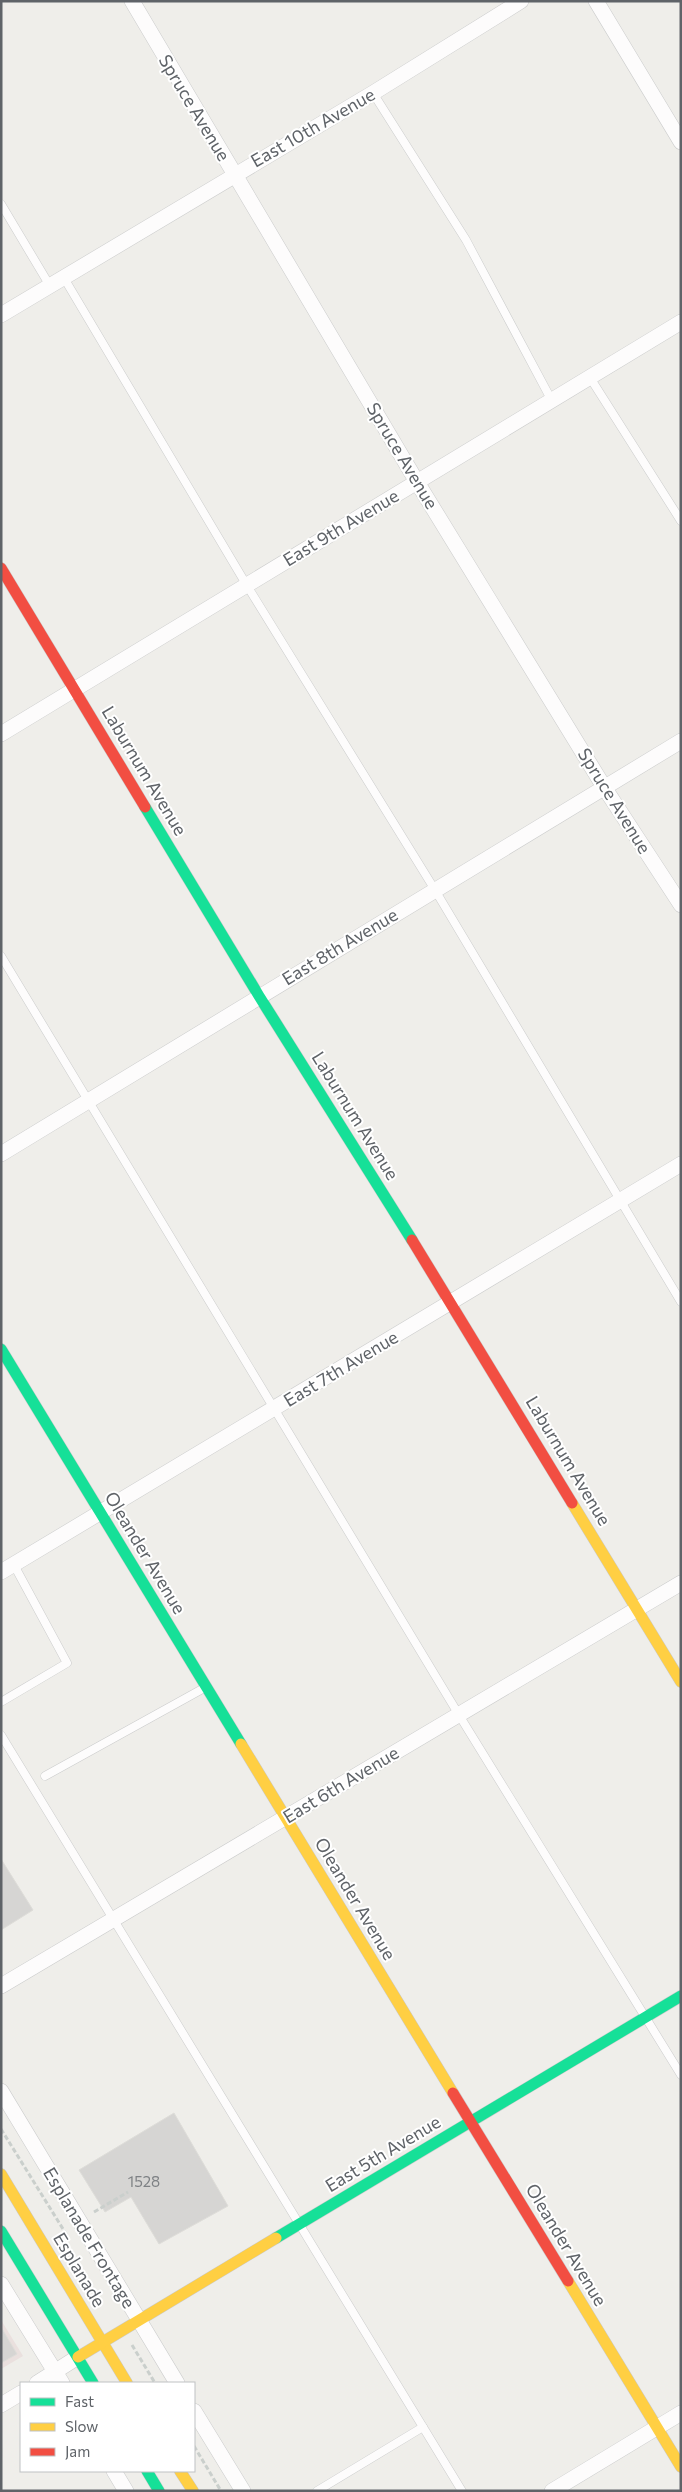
<svg xmlns="http://www.w3.org/2000/svg" width="682" height="2492" font-family="Commissioner,sans-serif">
<style>
.medical{fill:#eae0de}
.building{fill:#d6d5d3;stroke:#deddd9}
.lines{fill:none;stroke-linecap:round;stroke-linejoin:round}
.lane-casing{stroke:#cbcccc;stroke-width:9}
.street-casing{stroke:#cbcccc;stroke-width:16}
.fast-casing{stroke:#cacacb;stroke-width:12}
.slow-casing{stroke:#cacacb;stroke-width:12}
.jam-casing{stroke:#cacacb;stroke-width:12}
.path{stroke:#cacfcc;stroke-width:3;stroke-dasharray:5 2.5;stroke-linecap:butt}
.lane{stroke:#fdfcfc;stroke-width:8}
.street{stroke:#fdfcfc;stroke-width:15}
.fast{stroke:#16e098;stroke-width:11}
.slow{stroke:#ffcf43;stroke-width:11}
.jam{stroke:#f24e42;stroke-width:11}
.labels{text-anchor:middle;stroke-width:4;stroke-linejoin:round;paint-order:stroke}
.number-label{font-size:15px;fill:#7e8184}
.street-label{font-size:18px;fill:#5f6368;stroke:#fff}
</style>
<rect width="100%" height="100%" fill="#efeeea"/>
<polygon class="medical" points="1,2320 23,2356 1,2369"/>
<g class="building">
<polygon points="1,1859 33,1910 1,1930"/>
<polygon points="174,2113 228,2206 159,2244 131,2197 105,2212 79,2170"/>
<polygon points="1,2327 17,2354 1,2363"/>
</g>
<g class="lines">
<g class="lane-casing">
<g id="lane">
<polyline points="373,93 466,240 552,401"/>
<polyline points="1,204 50,286"/>
<polyline points="64,278 246,584 435,890 681,1302"/>
<polyline points="589,376 681,521"/>
<polyline points="1,956 459,1715 681,2075"/>
<polyline points="1,1702 67,1663 14,1565"/>
<polyline points="1,1735 462,2491"/>
<polyline points="45,1776 206,1687"/>
<polyline points="317,2491 423,2427"/>
</g>
</g>
<g class="street-casing">
<g id="street">
<polyline points="132,1 417,482 604,787 681,905"/>
<polyline points="596,1 681,142"/>
<polyline points="1,315 373,93 521,1"/>
<polyline points="1,734 681,322"/>
<polyline points="1,1154 681,741"/>
<polyline points="1,1572 681,1164"/>
<polyline points="1,1986 681,1583"/>
<polyline points="1,2091 177,2383"/>
<polyline points="1,2284 62,2383"/>
<polyline points="37,2383 78,2357"/>
<polyline points="1,2405 21,2393"/>
<polyline points="194,2411 243,2491"/>
<polyline points="114,2471 126,2491"/>
<polyline points="552,2491 681,2413"/>
</g>
</g>
<g class="fast-casing">
<g id="fast">
<polyline points="145,807 259,996 412,1240"/>
<polyline points="1,1349 241,1744"/>
<polyline points="1,2231 93,2383"/>
<polyline points="276,2238 681,1996"/>
<polyline points="147,2471 159,2491"/>
</g>
</g>
<g class="slow-casing">
<g id="slow">
<polyline points="572,1503 681,1682"/>
<polyline points="241,1744 453,2093"/>
<polyline points="1,2174 127,2383"/>
<polyline points="568,2281 681,2467"/>
<polyline points="78,2357 276,2238"/>
<polyline points="180,2471 193,2491"/>
</g>
</g>
<g class="jam-casing">
<g id="jam">
<polyline points="1,568 145,807"/>
<polyline points="412,1240 572,1503"/>
<polyline points="453,2093 568,2281"/>
</g>
</g>
<g class="path">
<polyline points="1,2129 68,2237"/>
<polyline points="94,2212 128,2192"/>
<polyline points="132,2345 155,2383"/>
<polyline points="194,2446 221,2491"/>
</g>
<use href="#lane" class="lane"/>
<use href="#street" class="street"/>
<use href="#fast" class="fast"/>
<use href="#slow" class="slow"/>
<use href="#jam" class="jam"/>
</g>
<g class="labels">
<g class="number-label">
<text x="144" y="2187">1528</text>
</g>
<g class="street-label">
<text transform="translate(194 108) rotate(59)" y="6">Spruce Avenue</text>
<text transform="translate(313 128) rotate(-30)" y="6">East 10th Avenue</text>
<text transform="translate(402 456) rotate(59)" y="6">Spruce Avenue</text>
<text transform="translate(341 528) rotate(-31)" y="6">East 9th Avenue</text>
<text transform="translate(144 771) rotate(59)" y="6">Laburnum Avenue</text>
<text transform="translate(614 801) rotate(58)" y="6">Spruce Avenue</text>
<text transform="translate(340 947) rotate(-31)" y="6">East 8th Avenue</text>
<text transform="translate(355 1116) rotate(58)" y="6">Laburnum Avenue</text>
<text transform="translate(341 1369) rotate(-31)" y="6">East 7th Avenue</text>
<text transform="translate(568 1461) rotate(59)" y="6">Laburnum Avenue</text>
<text transform="translate(145 1553) rotate(59)" y="6">Oleander Avenue</text>
<text transform="translate(341 1785) rotate(-31)" y="6">East 6th Avenue</text>
<text transform="translate(355 1899) rotate(59)" y="6">Oleander Avenue</text>
<text transform="translate(383 2154) rotate(-31)" y="6">East 5th Avenue</text>
<text transform="translate(89 2238) rotate(59)" y="6">Esplanade Frontage</text>
<text transform="translate(566 2245) rotate(59)" y="6">Oleander Avenue</text>
<text transform="translate(79 2270) rotate(59)" y="6">Esplanade</text>
</g>
</g>
<rect width="682" height="2492" fill="none" stroke="#5f6368" stroke-width="5"/>
<rect x="20" y="2382" width="175" height="90" fill="#ffffff" stroke="#bfc1c3"/>
<rect x="30" y="2398" width="25" height="8" fill="#16e098" stroke="#bfc1c3"/>
<text x="65" y="2407" font-size="15" fill="#5f6368">Fast</text>
<rect x="30" y="2423" width="25" height="8" fill="#ffcf43" stroke="#bfc1c3"/>
<text x="65" y="2432" font-size="15" fill="#5f6368">Slow</text>
<rect x="30" y="2448" width="25" height="8" fill="#f24e42" stroke="#bfc1c3"/>
<text x="65" y="2457" font-size="15" fill="#5f6368">Jam</text>
</svg>
